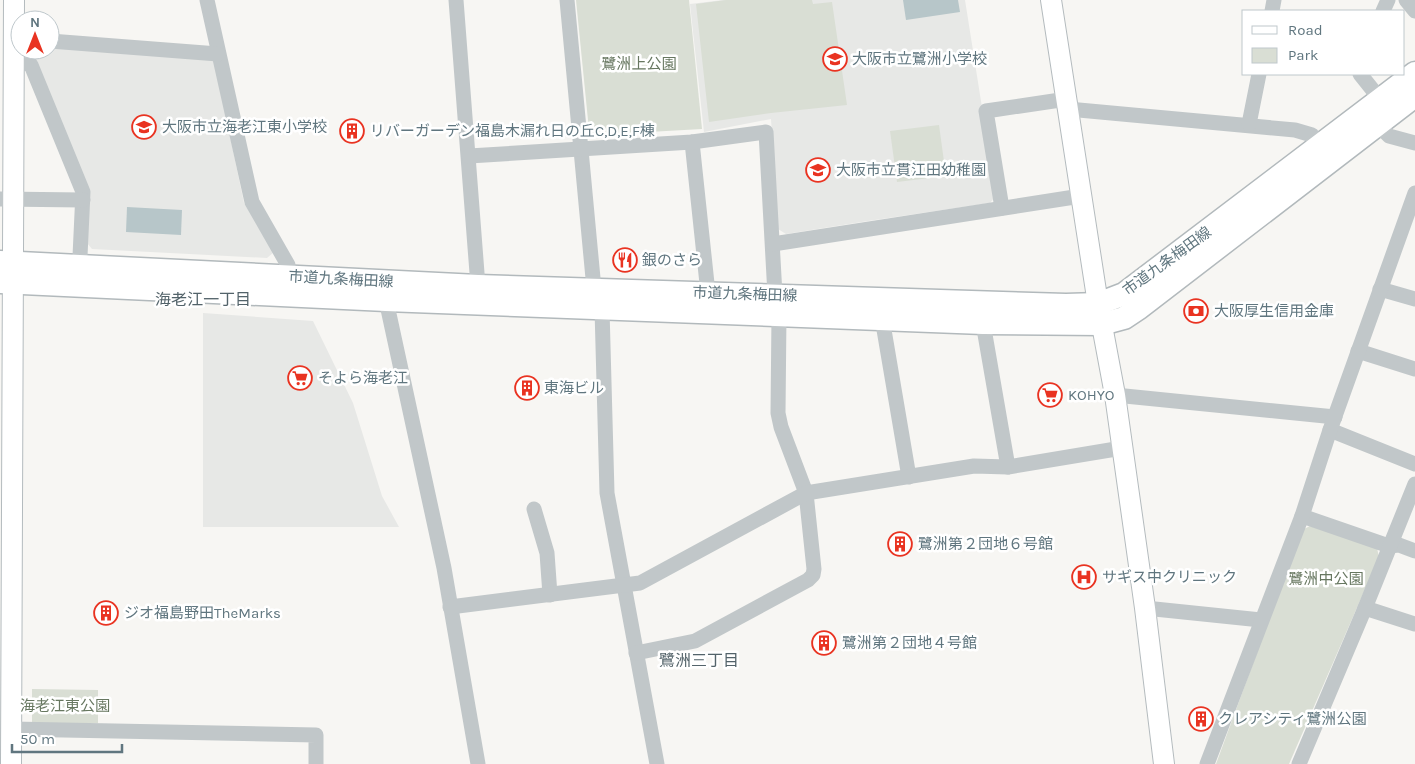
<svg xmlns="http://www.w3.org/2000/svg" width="1415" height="764" font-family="Karla,'Noto Sans JP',sans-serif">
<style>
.built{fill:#e7e8e6}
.green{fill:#d9ded4}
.water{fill:#b7c6c9}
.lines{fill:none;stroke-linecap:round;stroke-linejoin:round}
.secondary-casing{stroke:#b4bbbe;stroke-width:22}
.primary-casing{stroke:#b2b9bc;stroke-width:25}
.street{stroke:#c1c7c9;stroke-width:15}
.secondary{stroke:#fff;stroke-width:20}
.primary{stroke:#fff;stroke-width:22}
.labels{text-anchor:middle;stroke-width:5;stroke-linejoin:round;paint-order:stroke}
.poi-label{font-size:15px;fill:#60767f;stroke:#fff;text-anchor:start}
.park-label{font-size:15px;fill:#677760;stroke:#fff}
.street-label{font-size:15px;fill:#60767f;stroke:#fff}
.neighbourhood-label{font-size:16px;fill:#53636a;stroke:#fff}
</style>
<rect width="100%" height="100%" fill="#f7f6f3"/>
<g class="built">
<polygon points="723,0 965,0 996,196 990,203 868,221 786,234 778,229 771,119 704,132 690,4"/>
<polygon points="50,45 214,60 244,203 274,252 267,258 92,249 87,243 88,194 29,55 28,50 50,50"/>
<polygon points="203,313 313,321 353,403 382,496 399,527 203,527"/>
</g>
<g class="green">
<polygon points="576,0 689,0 702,129 595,135 589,130"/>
<polygon points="726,0 812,0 813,4 832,2 847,105 771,113 709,122 696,4"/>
<polygon points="939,125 946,176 897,182 890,131"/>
<polygon points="1310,526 1377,548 1379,557 1289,764 1216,764 1302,530"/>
<polygon points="32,689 98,690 98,723 32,723"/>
</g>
<g class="water">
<polygon points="903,0 958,0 960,12 906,20"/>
<polygon points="127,207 182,210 181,235 126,232"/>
</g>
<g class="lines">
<g class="secondary-casing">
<g id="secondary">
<polyline points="1051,0 1098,304 1115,395 1145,608 1164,764"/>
<polyline points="11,764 14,0"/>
</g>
</g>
<g class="primary-casing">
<g id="primary">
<polyline points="0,262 478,286 1066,305 1098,304 1124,294 1415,73"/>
<polyline points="0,282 386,300 983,323 1102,324 1124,318 1139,308 1415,96"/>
</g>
</g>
<g class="street">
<polyline points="207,0 252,202 288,265 289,277"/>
<polyline points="456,0 478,286"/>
<polyline points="567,0 594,289 602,309 607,493 657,764"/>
<polyline points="1406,0 1415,11"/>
<polyline points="1272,11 1274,0"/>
<polyline points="1383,11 1388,0"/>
<polyline points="50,41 218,54"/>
<polyline points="14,60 31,65 83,192 80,256"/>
<polyline points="1360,74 1380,99"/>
<polyline points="1068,109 1295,130 1312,135 1317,149"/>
<polyline points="1249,124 1259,74"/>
<polyline points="1378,125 1389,136 1415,143"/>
<polyline points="692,142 708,293"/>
<polyline points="469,156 692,142 766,132 775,295 779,315 778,413 781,427 806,493 814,569 813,575 808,580 695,641 636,653"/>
<polyline points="0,199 83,200"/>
<polyline points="1002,208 986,111 1067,99"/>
<polyline points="773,244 1081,196"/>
<polyline points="1380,289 1415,299"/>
<polyline points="387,292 386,300 444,568 478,764"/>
<polyline points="882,318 909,477"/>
<polyline points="983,323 1008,467"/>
<polyline points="1358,351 1415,369"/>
<polyline points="1115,395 1335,417"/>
<polyline points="1330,430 1415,464"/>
<polyline points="534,509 547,553 550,595"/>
<polyline points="1302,516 1389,546 1399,545 1415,551"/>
<polyline points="450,607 640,583 806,493 974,466 1008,467 1122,448"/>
<polyline points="1145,608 1261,620"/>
<polyline points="1365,608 1415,624"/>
<polyline points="12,729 316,735 316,764"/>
<polyline points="1207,764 1302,516 1330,430 1415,193"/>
<polyline points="1299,764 1365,608 1415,484"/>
</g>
<use href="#secondary" class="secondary"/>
<use href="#primary" class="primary"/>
</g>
<defs>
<g id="school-ring" transform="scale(1.25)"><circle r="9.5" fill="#fff" stroke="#e93321" stroke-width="1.5"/><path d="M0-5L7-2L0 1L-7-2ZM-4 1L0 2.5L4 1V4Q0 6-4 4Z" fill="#e93321"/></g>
<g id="building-ring" transform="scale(1.25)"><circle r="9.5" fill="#fff" stroke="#e93321" stroke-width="1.5"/><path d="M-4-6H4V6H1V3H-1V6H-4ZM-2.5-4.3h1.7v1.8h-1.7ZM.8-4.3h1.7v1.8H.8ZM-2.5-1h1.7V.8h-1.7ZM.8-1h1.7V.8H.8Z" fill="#e93321"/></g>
<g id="restaurant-ring" transform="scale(1.25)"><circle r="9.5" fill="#fff" stroke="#e93321" stroke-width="1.5"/><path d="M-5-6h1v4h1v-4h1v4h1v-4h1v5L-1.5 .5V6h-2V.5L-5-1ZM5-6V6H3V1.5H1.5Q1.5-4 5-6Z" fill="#e93321"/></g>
<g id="bank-ring" transform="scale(1.25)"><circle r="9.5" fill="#fff" stroke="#e93321" stroke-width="1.5"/><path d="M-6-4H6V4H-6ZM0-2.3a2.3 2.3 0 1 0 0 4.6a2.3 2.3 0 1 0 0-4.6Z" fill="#e93321"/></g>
<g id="supermarket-ring" transform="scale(1.25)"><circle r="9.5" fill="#fff" stroke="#e93321" stroke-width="1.5"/><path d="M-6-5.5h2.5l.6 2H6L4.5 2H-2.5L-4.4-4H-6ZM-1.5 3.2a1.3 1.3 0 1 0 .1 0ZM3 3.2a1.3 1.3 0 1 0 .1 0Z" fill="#e93321"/></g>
<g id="hospital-ring" transform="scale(1.25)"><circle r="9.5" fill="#fff" stroke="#e93321" stroke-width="1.5"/><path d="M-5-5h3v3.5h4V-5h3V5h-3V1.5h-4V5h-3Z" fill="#e93321"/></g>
</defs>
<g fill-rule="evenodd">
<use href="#school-ring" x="835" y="59"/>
<use href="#school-ring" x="144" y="127"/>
<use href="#building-ring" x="352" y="131"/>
<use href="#school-ring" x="818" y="170"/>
<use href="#restaurant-ring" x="625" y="260"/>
<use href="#bank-ring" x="1196" y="311"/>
<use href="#supermarket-ring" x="300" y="378"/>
<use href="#building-ring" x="527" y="388"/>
<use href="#supermarket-ring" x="1050" y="395"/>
<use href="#building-ring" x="900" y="544"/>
<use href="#hospital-ring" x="1084" y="577"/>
<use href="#building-ring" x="106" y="613"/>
<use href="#building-ring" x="824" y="643"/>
<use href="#building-ring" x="1201" y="719"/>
</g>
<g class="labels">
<g class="poi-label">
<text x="852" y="64">大阪市立鷺洲小学校</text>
<text x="162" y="132">大阪市立海老江東小学校</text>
<text x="370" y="136">リバーガーデン福島木漏れ日の丘C,D,E,F棟</text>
<text x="836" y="175">大阪市立貫江田幼稚園</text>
<text x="642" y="265">銀のさら</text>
<text x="1214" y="316">大阪厚生信用金庫</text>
<text x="318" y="383">そよら海老江</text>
<text x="544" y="393">東海ビル</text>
<text x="1068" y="400">KOHYO</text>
<text x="918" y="549">鷺洲第２団地６号館</text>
<text x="1102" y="582">サギス中クリニック</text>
<text x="124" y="618">ジオ福島野田TheMarks</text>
<text x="842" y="648">鷺洲第２団地４号館</text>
<text x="1218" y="724">クレアシティ鷺洲公園</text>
</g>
<g class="park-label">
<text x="639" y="69">鷺洲上公園</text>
<text x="1326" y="584">鷺洲中公園</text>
<text x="65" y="711">海老江東公園</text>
</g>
<g class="street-label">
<text transform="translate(1167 261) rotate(-36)" y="5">市道九条梅田線</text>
<text transform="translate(341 279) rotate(3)" y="5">市道九条梅田線</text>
<text transform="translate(745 294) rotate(2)" y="5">市道九条梅田線</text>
</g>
<g class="neighbourhood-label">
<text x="203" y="305">海老江一丁目</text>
<text x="699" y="666">鷺洲三丁目</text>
</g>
</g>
<rect x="1242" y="10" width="162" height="65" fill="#ffffff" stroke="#bfc8cc"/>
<rect x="1252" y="26" width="25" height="8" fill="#ffffff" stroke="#bfc8cc"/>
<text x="1288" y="35" font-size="15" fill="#60767f">Road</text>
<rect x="1252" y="48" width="25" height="15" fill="#d9ded4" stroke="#bfc8cc"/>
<text x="1288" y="60" font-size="15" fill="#60767f">Park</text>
<g transform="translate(35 35)"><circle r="24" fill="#ffffff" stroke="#bfc8cc"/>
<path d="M0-4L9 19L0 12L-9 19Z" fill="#e93321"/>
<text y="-8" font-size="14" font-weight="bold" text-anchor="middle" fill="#60767f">N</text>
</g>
<path d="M12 744v8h110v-8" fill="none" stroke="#60767f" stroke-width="2.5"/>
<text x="20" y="744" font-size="15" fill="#60767f" stroke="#ffffff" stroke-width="4" paint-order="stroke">50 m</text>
</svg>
